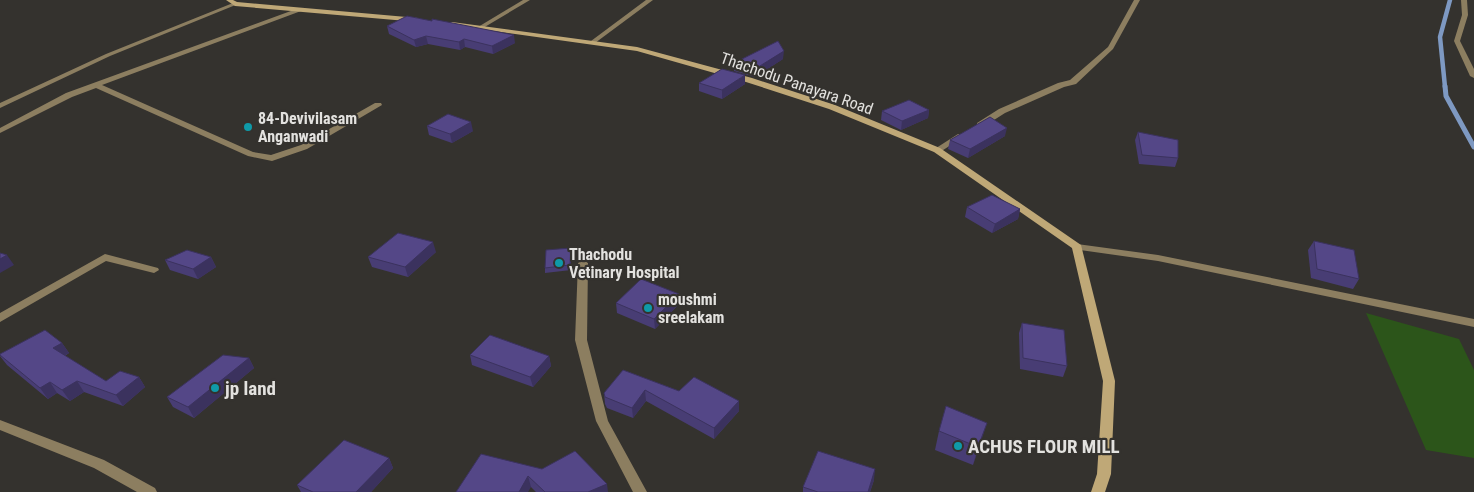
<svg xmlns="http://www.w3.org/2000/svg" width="1474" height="492" font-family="'Roboto Condensed',sans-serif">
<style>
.green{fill:#2c551a}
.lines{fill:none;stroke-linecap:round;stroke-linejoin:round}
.stream-far1{stroke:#7e99c2;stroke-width:4.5}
.stream{stroke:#7e99c2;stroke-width:5}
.minor{fill:#8c7e60;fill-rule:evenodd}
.secondary{fill:#bfa877;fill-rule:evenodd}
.wall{fill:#483d74}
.shaded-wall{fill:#3b325e}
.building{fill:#544787;stroke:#3b325e}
.culture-dot{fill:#0f9aa8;stroke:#34322e;stroke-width:2}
.labels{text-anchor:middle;stroke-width:4.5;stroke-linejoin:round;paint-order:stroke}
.street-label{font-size:16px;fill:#e3e2df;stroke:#34322e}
.poi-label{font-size:16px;font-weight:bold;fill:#e3e2df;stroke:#34322e;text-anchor:start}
.near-poi-label{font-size:19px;font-weight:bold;fill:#e3e2df;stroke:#34322e;text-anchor:start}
</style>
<rect width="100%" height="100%" fill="#34322e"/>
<polygon class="green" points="1366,313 1459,339 1474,370 1474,458 1426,450"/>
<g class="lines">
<polyline class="stream-far1" points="1445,87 1440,37 1450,0"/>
<polyline class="stream" points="1445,86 1446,96 1474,147"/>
<g class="minor">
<polygon points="523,0 530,0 483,28 478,27"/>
<polygon points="646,0 653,0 595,43 591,43 591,41"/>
<polygon points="1134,0 1140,0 1113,49 1076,84 1064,87 1005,113 983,127 977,127 977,123 999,109 1058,83 1070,80 1108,47"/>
<polygon points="1461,0 1467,0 1468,15 1460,41 1474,69 1474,78 1470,76 1454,41 1462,15"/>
<polygon points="233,3 238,4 110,56 0,108 0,103 106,54"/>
<polygon points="299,8 301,9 301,11 102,85 253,152 271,155 301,145 375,103 381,103 382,105 307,149 272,161 248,156 96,88 72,97 0,133 0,128 66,93"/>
<polygon points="958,134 961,134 965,136 940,152 934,152 933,150"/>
<polygon points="1077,244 1158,255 1474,319 1474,327 1158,261 1073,249 1072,247"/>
<polygon points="105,254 158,268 159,270 154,273 106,261 0,322 0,313"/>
<polygon points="583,260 588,263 587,340 608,421 647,492 633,492 596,421 575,340 578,263"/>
<polygon points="0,420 104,460 155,488 157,492 137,492 94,468 0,430"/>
</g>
<g class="secondary">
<polygon points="226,0 233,0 237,2 418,18 421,20 418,22 235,6"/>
<polygon points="452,22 637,47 752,78 835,105 940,148 1081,245 1115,381 1111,474 1105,492 1091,492 1097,474 1103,381 1072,248 934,152 829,109 746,82 637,51 450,25 450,23"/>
</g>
</g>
<g class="wall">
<polygon points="387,26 515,43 493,54 465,47 460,50 428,44 416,47 389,34"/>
<polygon points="783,59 755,77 734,71 734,63"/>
<polygon points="699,83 745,84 722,99 699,91"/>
<polygon points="929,110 928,118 901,130 881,120 882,111"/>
<polygon points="427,126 473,131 452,143 429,135"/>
<polygon points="1138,132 1178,158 1175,167 1139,164 1135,140"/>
<polygon points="1005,136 968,158 948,149 950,140"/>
<polygon points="967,207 1020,209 1018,219 992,233 965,217"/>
<polygon points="1314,241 1359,279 1353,289 1311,278 1308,250"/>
<polygon points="571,248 571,270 545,273 545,268"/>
<polygon points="436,252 408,277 372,267 368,257"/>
<polygon points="211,257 216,267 198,279 170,270 165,260"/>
<polygon points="679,294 679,304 655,329 617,313 616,303"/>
<polygon points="1022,323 1067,366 1063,377 1020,369 1019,333"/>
<polygon points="62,343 69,353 65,356 106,381 139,377 145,387 123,406 84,392 70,401 57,393 48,399 7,365 0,356 0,354"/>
<polygon points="470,355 549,356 551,366 533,387 472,365"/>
<polygon points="249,358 254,368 194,418 173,407 167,397"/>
<polygon points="623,370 679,391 739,411 714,439 646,401 633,418 607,408 605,404 604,393"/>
<polygon points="939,431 981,441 973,465 935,450"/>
<polygon points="481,454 608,492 536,492 531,487"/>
<polygon points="389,458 393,468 371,492 301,492 297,485"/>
<polygon points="874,480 870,492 803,492 803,487"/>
</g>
<g class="shaded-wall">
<polygon points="514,35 515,43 493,54 492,46"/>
<polygon points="426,36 428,44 416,47 414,40"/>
<polygon points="464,39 465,47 460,50 459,42"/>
<polygon points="784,51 783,59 755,77 755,69"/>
<polygon points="745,75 745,84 722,99 722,90"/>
<polygon points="929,110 928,118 901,130 902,121"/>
<polygon points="471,122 473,131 452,143 450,134"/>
<polygon points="1007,128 1005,136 968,158 970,149"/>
<polygon points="1020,209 1018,219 992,233 995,224"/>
<polygon points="433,242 436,252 408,277 405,267"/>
<polygon points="571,248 571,270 570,265"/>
<polygon points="7,255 14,265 0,273 0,259"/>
<polygon points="211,257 216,267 198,279 193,269"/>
<polygon points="679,294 679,304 655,329 654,319"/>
<polygon points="62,343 69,353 60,358 53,348"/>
<polygon points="549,356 551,366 533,387 530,377"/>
<polygon points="249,358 254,368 194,418 188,407"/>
<polygon points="139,377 145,387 123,406 116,395"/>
<polygon points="77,381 84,392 70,401 62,390"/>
<polygon points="50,382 57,393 48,399 40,388"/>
<polygon points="645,390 646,401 633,418 632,408"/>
<polygon points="739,401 739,411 714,439 714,428"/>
<polygon points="987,423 973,465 978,447"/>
<polygon points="389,458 393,468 371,492 356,492"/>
<polygon points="875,469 874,480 870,492 868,492"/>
<polygon points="528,476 531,487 528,492 519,492"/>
<polygon points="607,484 608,492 588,492"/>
</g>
<g class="building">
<polygon points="407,16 432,21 432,19 514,35 492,46 464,39 459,42 426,36 414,40 387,26"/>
<polygon points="778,41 784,51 755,69 734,63"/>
<polygon points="722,69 745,75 722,90 699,83"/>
<polygon points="909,100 929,110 902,121 882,111"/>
<polygon points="448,114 471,122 450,134 427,126"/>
<polygon points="990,117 1007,128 970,149 950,140"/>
<polygon points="1138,132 1178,140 1178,158 1142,155"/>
<polygon points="992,195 1020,209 995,224 967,207"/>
<polygon points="398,233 433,242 405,267 368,257"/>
<polygon points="1314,241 1354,250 1359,279 1317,269"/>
<polygon points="571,248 570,265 545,268 546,250"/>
<polygon points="187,250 211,257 193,269 165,260"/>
<polygon points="0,253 7,255 0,259"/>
<polygon points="641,279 679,294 654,319 616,303"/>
<polygon points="1022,323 1064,330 1067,366 1023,358"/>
<polygon points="45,330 62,343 53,348 106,381 120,371 139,377 116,395 77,381 62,390 50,382 40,388 0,355 0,354"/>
<polygon points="490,335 549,356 530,377 470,355"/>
<polygon points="223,355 249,358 188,407 167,397"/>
<polygon points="623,370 679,391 694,377 739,401 714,428 645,390 632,408 605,397 604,393"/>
<polygon points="946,406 987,423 978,447 939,431"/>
<polygon points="344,440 389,458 356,492 313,492 297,485"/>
<polygon points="575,451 607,484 588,492 545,492 528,476 519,492 456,492 481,454 542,469"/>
<polygon points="818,451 875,469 868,492 818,492 803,487"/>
</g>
<g class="culture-dot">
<circle cx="248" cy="127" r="5"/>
<circle cx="559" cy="263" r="5"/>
<circle cx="648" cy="308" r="5"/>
<circle cx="215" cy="388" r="5"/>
<circle cx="958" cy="446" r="5"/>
</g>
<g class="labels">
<g class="street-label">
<text transform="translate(797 83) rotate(19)" y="6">Thachodu Panayara Road</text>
</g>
<g class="poi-label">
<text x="258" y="124">84-Devivilasam<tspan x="258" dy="18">Anganwadi</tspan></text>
<text x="569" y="260">Thachodu<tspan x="569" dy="18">Vetinary Hospital</tspan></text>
<text x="658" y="305">moushmi<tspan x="658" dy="18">sreelakam</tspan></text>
</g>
<g class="near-poi-label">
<text x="225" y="395">jp land</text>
<text x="968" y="453">ACHUS FLOUR MILL</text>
</g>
</g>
</svg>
